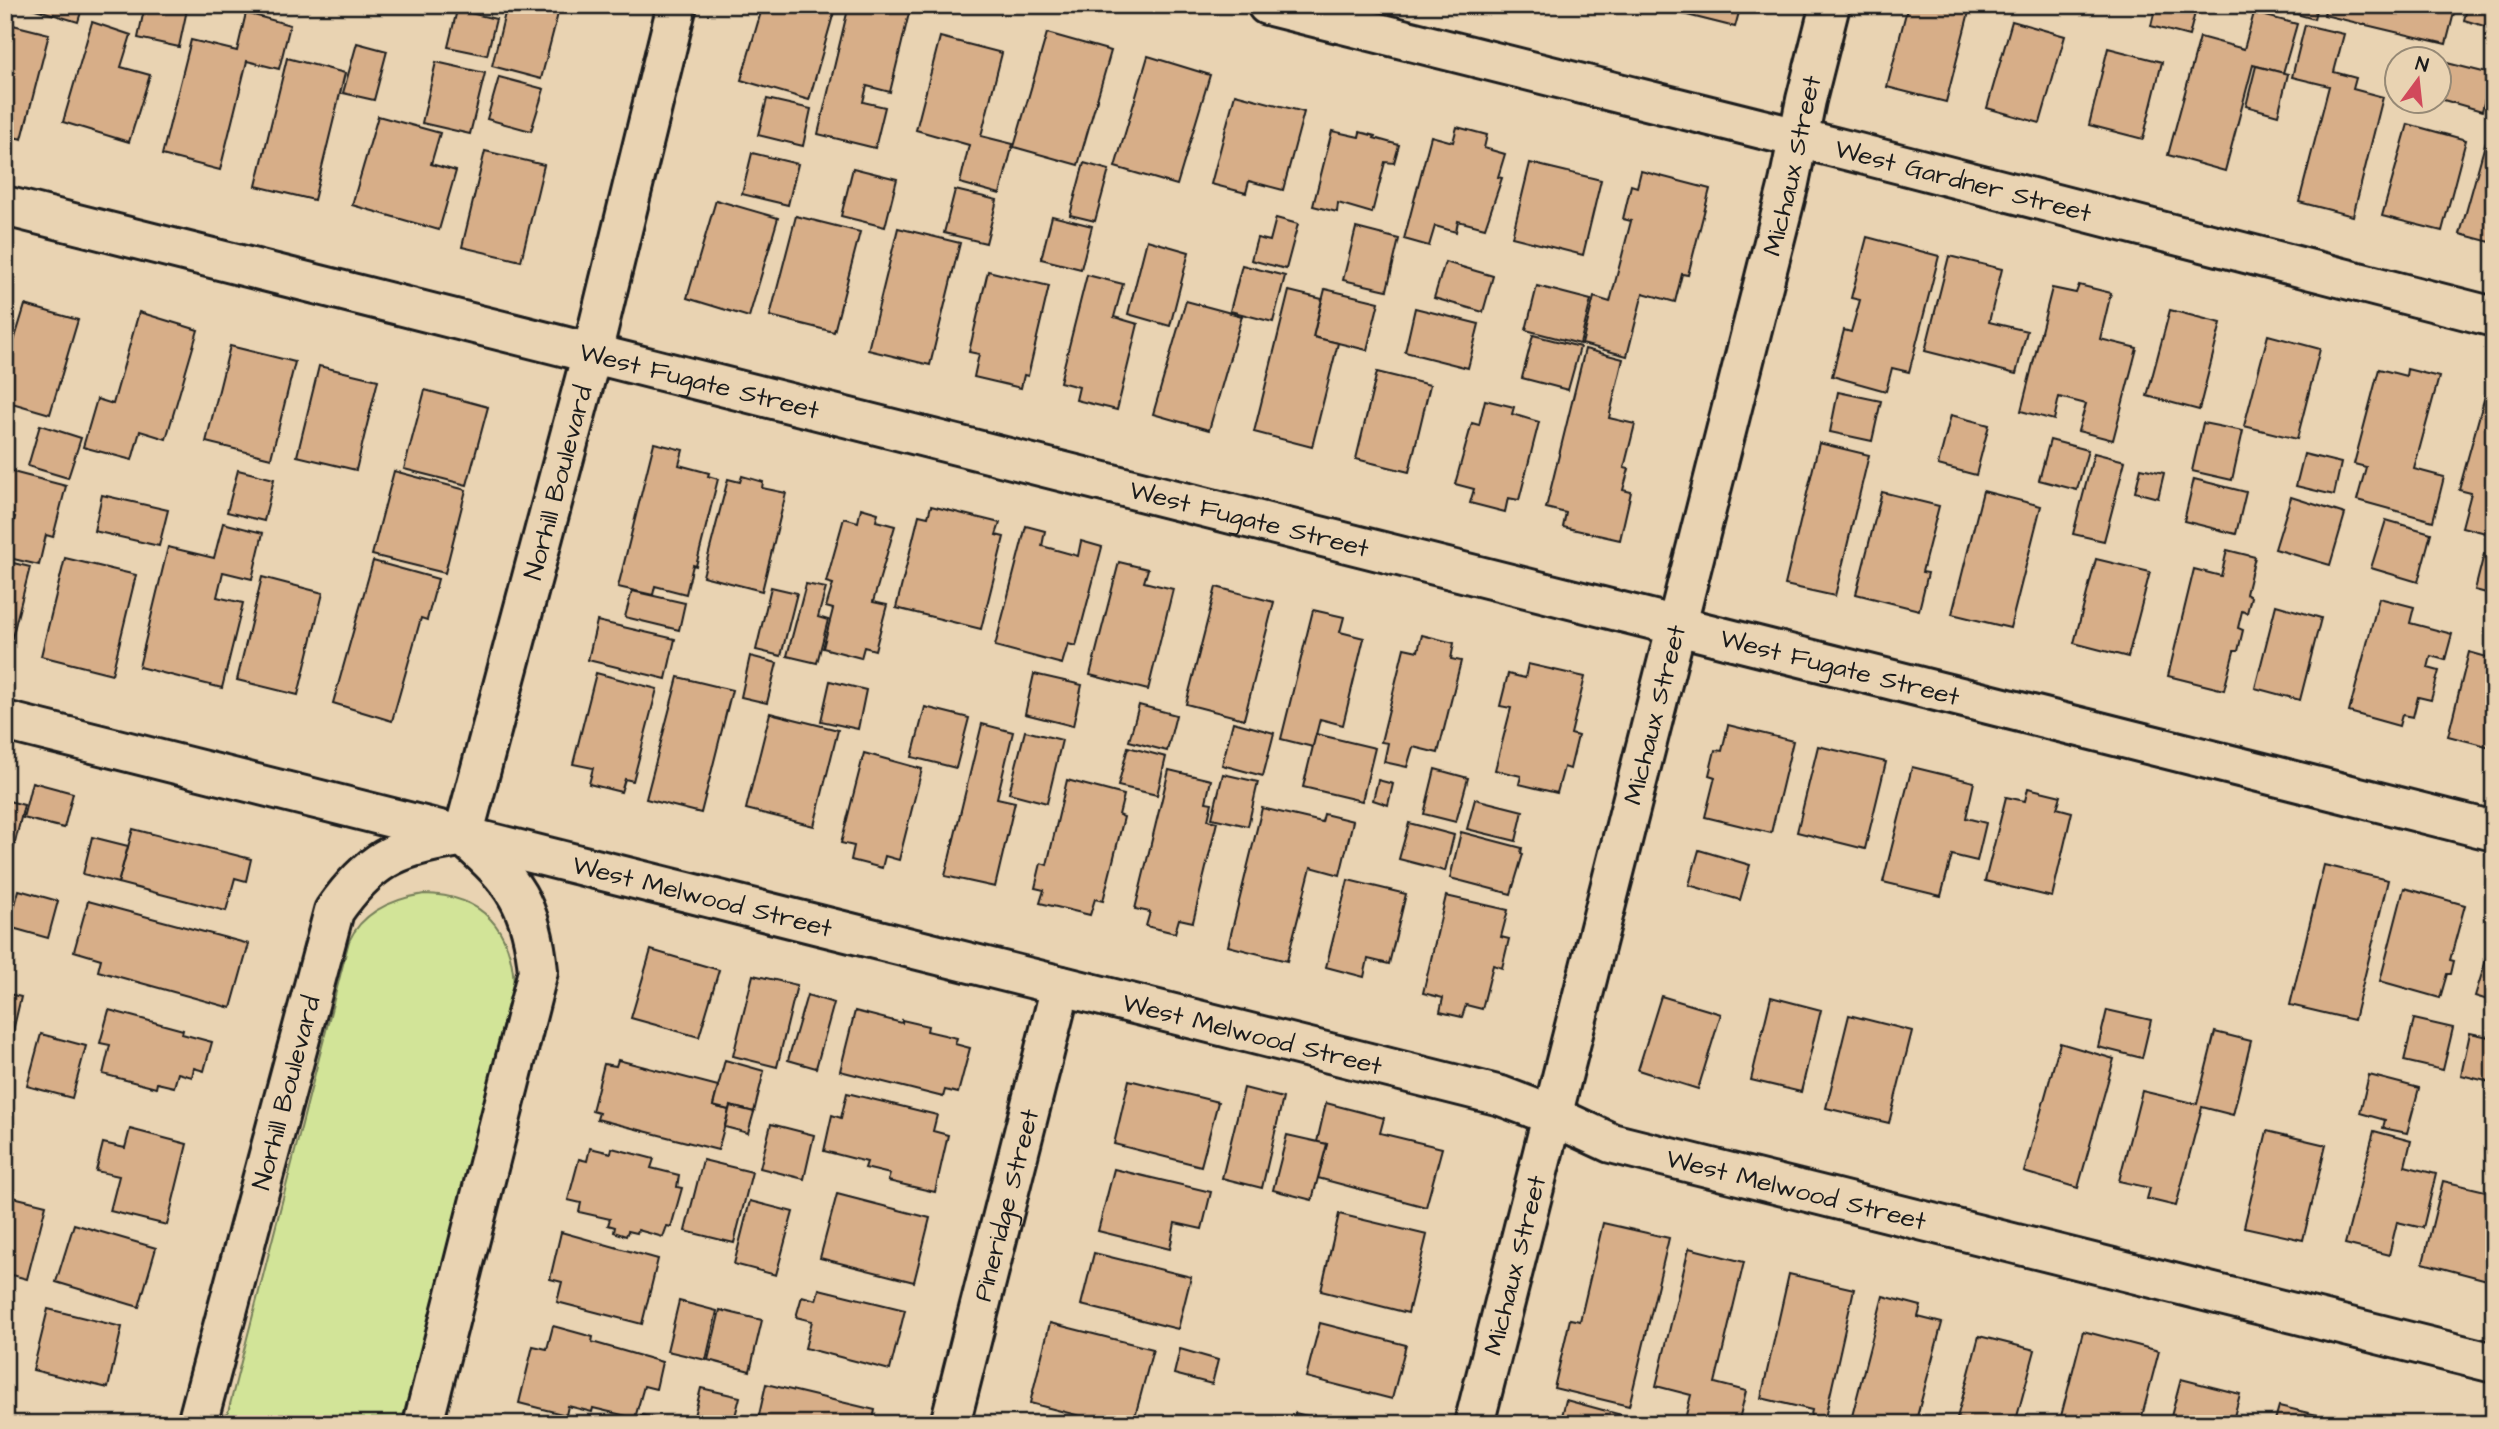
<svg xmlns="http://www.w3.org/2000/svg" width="2499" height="1429" font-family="'Architects Daughter',sans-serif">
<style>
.green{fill:#d2e498;stroke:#77805a;stroke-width:2}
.building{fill:#d7ae88;stroke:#1c1c1c;stroke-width:2}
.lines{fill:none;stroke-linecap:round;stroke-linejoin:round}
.minor-casing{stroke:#1c1c1c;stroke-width:44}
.tertiary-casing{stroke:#1c1c1c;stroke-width:44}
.minor{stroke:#e9d3b2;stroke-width:38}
.tertiary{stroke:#e9d3b2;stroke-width:38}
.labels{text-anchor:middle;stroke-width:7;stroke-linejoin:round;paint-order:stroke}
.street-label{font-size:26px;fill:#1c1c1c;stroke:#e9d3b2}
</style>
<rect width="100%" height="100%" fill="#e9d3b2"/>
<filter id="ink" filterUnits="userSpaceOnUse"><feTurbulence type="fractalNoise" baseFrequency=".0143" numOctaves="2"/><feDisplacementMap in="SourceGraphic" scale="14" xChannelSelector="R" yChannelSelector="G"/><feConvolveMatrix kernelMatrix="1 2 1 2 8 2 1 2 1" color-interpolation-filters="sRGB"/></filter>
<g filter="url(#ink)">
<path class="green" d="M424,894C483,895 512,929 514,986L405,1424H225L349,941C363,911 393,899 424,894Z"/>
<g class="building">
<polygon points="22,5 83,5 78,22"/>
<polygon points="145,5 188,5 179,47 138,38"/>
<polygon points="507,5 584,5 582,12 560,6 541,79 492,66"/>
<polygon points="763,5 836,5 809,100 741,80"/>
<polygon points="849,5 911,5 890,92 867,86 863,102 885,107 875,148 818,134"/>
<polygon points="1677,5 1741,5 1735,27 1675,12"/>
<polygon points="1908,5 1944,5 1969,12 1946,102 1887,87"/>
<polygon points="2156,5 2197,5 2189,36 2151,26"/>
<polygon points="2265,5 2317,5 2314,19"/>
<polygon points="2326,5 2456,5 2446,44 2324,15"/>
<polygon points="2468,5 2494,5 2494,29 2464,20"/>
<polygon points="457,10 496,19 487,55 448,47"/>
<polygon points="246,13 290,25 279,69 247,61 220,170 162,155 191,40 237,51"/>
<polygon points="2254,13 2297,24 2283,73 2253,65 2225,171 2168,155 2200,37 2244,49"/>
<polygon points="2012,21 2065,36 2040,123 1987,108"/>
<polygon points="92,22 131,35 121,67 150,75 129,142 63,122"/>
<polygon points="5,23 49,34 22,139 5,135"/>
<polygon points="2305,25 2344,34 2334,72 2356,78 2353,89 2383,97 2353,216 2299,202 2329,86 2292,77"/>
<polygon points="1047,33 1111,51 1078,165 1014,147"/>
<polygon points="940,37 1002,53 981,136 1013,144 1000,194 960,183 969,145 916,130"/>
<polygon points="357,43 387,51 374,100 343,93"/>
<polygon points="2108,48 2162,62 2143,139 2089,125"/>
<polygon points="1148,56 1210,75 1177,185 1115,167"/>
<polygon points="287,58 345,73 314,200 256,186"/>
<polygon points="436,62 485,73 470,134 422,123"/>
<polygon points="2443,62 2491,74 2482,111 2440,99 2440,75"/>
<polygon points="2256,66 2288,74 2278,115 2246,106"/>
<polygon points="499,77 544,89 531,131 487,119"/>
<polygon points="1235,94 1304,112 1283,190 1249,181 1246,193 1211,184"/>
<polygon points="767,99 811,109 803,146 758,135"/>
<polygon points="2494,112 2494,243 2460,234"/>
<polygon points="378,116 440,133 431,164 456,171 439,230 352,205"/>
<polygon points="2408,124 2466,140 2442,231 2382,216"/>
<polygon points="1457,127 1487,135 1484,148 1505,154 1498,177 1502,178 1485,228 1458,221 1456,232 1435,226 1429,246 1404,239 1431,136 1453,142"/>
<polygon points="1332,131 1359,137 1360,132 1375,136 1374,138 1399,145 1394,163 1385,162 1372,213 1338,203 1337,212 1313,206"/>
<polygon points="485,151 544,165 521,261 462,247"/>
<polygon points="752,153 798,164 788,205 742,194"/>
<polygon points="1084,163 1109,170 1095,221 1070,215"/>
<polygon points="1530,163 1601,180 1583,255 1512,237"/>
<polygon points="853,168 897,179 885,227 841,216"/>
<polygon points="1641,171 1710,189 1688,275 1682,274 1675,302 1643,293 1627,356 1582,344 1594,297 1610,302 1631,221 1623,219 1631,185 1637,187"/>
<polygon points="955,190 997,200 986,243 944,233"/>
<polygon points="716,200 778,218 749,317 687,298"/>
<polygon points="796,216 860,232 834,332 770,316"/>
<polygon points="1052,216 1092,226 1081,269 1041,259"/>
<polygon points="1276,218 1298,224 1286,269 1251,260 1257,238 1270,241"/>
<polygon points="898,228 960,243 930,365 868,350"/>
<polygon points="1356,228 1399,239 1387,290 1343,280"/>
<polygon points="1867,237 1939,256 1909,372 1892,368 1886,391 1832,376 1844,330 1851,332 1860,300 1851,298"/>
<polygon points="1147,240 1189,252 1170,326 1128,314"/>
<polygon points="1949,256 2002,269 1989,322 2027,331 2016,374 1925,351"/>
<polygon points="1445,262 1493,276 1483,312 1434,298"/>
<polygon points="1242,265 1285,276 1273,322 1230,311"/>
<polygon points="988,271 1049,286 1028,376 1024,375 1021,388 974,377 979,354 969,352"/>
<polygon points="1087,275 1123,284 1114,317 1138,324 1117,410 1076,400 1079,387 1060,382"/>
<polygon points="2079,285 2111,293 2100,339 2137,348 2113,440 2078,431 2086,404 2059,397 2054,420 2021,411 2052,288 2076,293"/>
<polygon points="1537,286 1591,300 1580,344 1526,330"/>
<polygon points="1325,289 1379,302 1367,350 1313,337"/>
<polygon points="1289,291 1322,299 1313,337 1338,343 1312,447 1254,432"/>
<polygon points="1186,301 1242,316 1209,430 1153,414"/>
<polygon points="25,305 78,320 50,414 5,401 5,371"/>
<polygon points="1415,308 1479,324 1468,368 1405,352"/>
<polygon points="2170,310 2221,323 2199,410 2147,396"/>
<polygon points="139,312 198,330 166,439 140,431 132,460 83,447 97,399 113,404"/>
<polygon points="1533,335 1580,347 1568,390 1522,378"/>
<polygon points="2268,335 2320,349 2297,439 2244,426"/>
<polygon points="230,346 295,362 271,458 206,442"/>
<polygon points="1585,349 1623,359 1609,418 1635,424 1624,468 1629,469 1623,490 1631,492 1620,540 1563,527 1566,513 1546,508"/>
<polygon points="319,366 378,380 356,470 297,456"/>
<polygon points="2379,369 2406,376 2407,369 2439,377 2414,469 2444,477 2433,521 2357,500 2366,467 2354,464"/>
<polygon points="1377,372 1430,385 1409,472 1356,459"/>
<polygon points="425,390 488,407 467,485 404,469"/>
<polygon points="1838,392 1881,401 1872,441 1830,432"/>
<polygon points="2485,396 2494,398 2494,535 2462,527 2471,493 2459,490"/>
<polygon points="1485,400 1514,407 1512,414 1539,422 1519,500 1508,498 1505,512 1470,503 1474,489 1455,484 1472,423 1479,425"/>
<polygon points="1951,415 1989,425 1976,475 1938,465"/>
<polygon points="2203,423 2243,431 2232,480 2192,471"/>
<polygon points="40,425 81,438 68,478 28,466"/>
<polygon points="2050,440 2088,450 2077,490 2039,480"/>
<polygon points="654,443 683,450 679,465 709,473 708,476 718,479 696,566 693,565 686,594 655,586 653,595 618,587"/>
<polygon points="1819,443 1869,455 1835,596 1785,585"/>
<polygon points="2094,453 2125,461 2104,541 2073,534"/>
<polygon points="2304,454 2341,463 2334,495 2296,486"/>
<polygon points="2141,468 2164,473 2158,498 2135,492"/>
<polygon points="5,470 66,486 53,537 46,535 39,565 5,557 15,517 5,515"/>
<polygon points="238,470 274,479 264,521 227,512"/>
<polygon points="394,471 466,490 445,573 372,555"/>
<polygon points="742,476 763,482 762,488 786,493 762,591 703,576 728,479 740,482"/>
<polygon points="2194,479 2246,492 2236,534 2184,521"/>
<polygon points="1983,491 2041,506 2010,628 1952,614"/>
<polygon points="1882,492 1939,506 1922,572 1928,573 1919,610 1856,594"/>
<polygon points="102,495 168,510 159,546 94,531"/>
<polygon points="2291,497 2345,514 2330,565 2275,549"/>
<polygon points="931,506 1000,523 996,535 1004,537 981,629 896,608 919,515 928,517"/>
<polygon points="861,508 878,513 876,521 895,526 873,602 887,605 875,650 864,647 861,658 823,648 833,609 826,607 833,584 826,582 844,518 858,522"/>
<polygon points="2386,520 2431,533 2418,582 2371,568"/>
<polygon points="223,523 263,533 252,579 223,572 217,597 243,603 222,688 139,667 168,547 214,558"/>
<polygon points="1026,526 1045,531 1042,546 1078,556 1081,541 1102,547 1076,646 1068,644 1062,664 995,646"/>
<polygon points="2227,550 2255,557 2246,594 2251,597 2247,613 2242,611 2238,628 2243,630 2238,651 2234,651 2224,690 2168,676 2194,569 2221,576"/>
<polygon points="2484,554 2494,556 2494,595 2475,590"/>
<polygon points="65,558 136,575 112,674 41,656"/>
<polygon points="2096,559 2150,572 2128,657 2074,643"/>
<polygon points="5,561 30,567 10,646 5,644"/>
<polygon points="373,561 438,579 427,620 421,618 392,721 333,703"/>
<polygon points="1119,562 1148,569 1144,582 1173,589 1148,690 1090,675"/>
<polygon points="262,577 323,593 298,695 237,680"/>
<polygon points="806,584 826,588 818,617 828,620 817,663 787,656"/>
<polygon points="771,587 797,593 781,656 756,650"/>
<polygon points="1216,587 1274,602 1244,719 1186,704"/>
<polygon points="632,591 685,603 679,630 625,617"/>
<polygon points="2379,598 2414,607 2410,623 2452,634 2445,660 2431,656 2428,668 2439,671 2431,700 2418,697 2413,717 2402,715 2399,726 2349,712"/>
<polygon points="2276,605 2321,618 2300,700 2255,688"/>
<polygon points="1313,610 1344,617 1340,632 1364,638 1343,725 1320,719 1313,747 1281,739"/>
<polygon points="597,621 675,639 666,679 588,660"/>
<polygon points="1422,635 1454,643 1451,659 1461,661 1438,753 1413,747 1407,767 1384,762 1388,743 1381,742 1404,648 1418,651"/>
<polygon points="2469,652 2494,659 2494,748 2448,736"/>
<polygon points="750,656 777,663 767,703 741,697"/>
<polygon points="1528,664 1585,677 1571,734 1578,736 1570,769 1564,767 1557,793 1519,784 1521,776 1495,770 1511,708 1500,706 1508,674 1525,678"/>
<polygon points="596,673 657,689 633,781 625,779 621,792 589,784 593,768 573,764"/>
<polygon points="1034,674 1082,685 1073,726 1025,714"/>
<polygon points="678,677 732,690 701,813 646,799"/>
<polygon points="830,681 866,690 858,729 821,721"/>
<polygon points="1139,705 1176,715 1167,751 1129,741"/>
<polygon points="925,707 969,718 956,768 912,757"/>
<polygon points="770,713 838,730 814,826 746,809"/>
<polygon points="1233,722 1274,733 1263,776 1222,765"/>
<polygon points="982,724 1013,732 997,798 1015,802 995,887 945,876"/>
<polygon points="1728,725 1793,741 1771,833 1705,817 1715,777 1709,775 1715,750 1722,751"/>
<polygon points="1025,731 1062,740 1047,803 1009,793"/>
<polygon points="1316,734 1375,748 1362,801 1303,787"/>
<polygon points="1818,746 1886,762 1865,849 1797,832"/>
<polygon points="1128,747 1166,757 1157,795 1118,786"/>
<polygon points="864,753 922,769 899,860 885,856 882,868 851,860 854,846 841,843"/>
<polygon points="1912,767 1974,782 1966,818 1986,823 1977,861 1952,855 1941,896 1883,882"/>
<polygon points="1435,769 1468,778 1456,822 1424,814"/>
<polygon points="1169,770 1211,780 1206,802 1212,803 1208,820 1217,822 1193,922 1179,919 1175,933 1146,926 1150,912 1135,909"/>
<polygon points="1223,774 1258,782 1248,826 1212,818"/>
<polygon points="1067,780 1124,795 1119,815 1124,817 1103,901 1095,899 1090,915 1040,903 1044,890 1035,888 1041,863 1047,865"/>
<polygon points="1378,780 1393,784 1388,805 1373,800"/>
<polygon points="32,782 73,793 64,828 23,818"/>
<polygon points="2028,788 2061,796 2057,808 2072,812 2052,897 1985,881 2006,797 2025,801"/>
<polygon points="1475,799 1523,811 1516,841 1467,829"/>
<polygon points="5,800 24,805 8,872 5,871"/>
<polygon points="1262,808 1322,822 1324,814 1353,821 1340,875 1311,867 1287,961 1228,946"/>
<polygon points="1409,823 1454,835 1445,871 1399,859"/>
<polygon points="133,829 251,859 246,881 235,878 226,911 118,883"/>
<polygon points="1461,832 1522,848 1521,853 1523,854 1511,894 1450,878"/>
<polygon points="92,837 128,846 118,883 83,874"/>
<polygon points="1699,850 1750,865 1740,900 1689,885"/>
<polygon points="2324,865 2388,880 2354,1020 2290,1005"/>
<polygon points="1348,880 1406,894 1389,964 1368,959 1364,977 1326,967"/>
<polygon points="2404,888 2465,905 2450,960 2454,961 2451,974 2447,974 2440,998 2380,981"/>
<polygon points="19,890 58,901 48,938 9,927"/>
<polygon points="1446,896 1508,910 1501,937 1509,939 1502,968 1493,965 1482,1009 1466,1005 1462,1017 1440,1012 1443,998 1423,993"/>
<polygon points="88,901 249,944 231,1008 98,971 101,959 74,951"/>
<polygon points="2494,934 2494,1002 2475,996"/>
<polygon points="651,950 719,970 699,1037 631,1018"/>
<polygon points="753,975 797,985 777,1067 733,1056"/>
<polygon points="5,993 21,997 9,1048 5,1047"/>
<polygon points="807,995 834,1003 816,1068 788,1060"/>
<polygon points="1661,996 1721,1014 1698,1089 1638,1070"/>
<polygon points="1771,997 1821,1010 1801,1092 1751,1080"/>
<polygon points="109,1010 183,1030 182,1034 212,1042 204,1071 194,1068 192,1077 178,1073 174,1087 157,1083 156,1088 103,1074 110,1045 100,1043"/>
<polygon points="2107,1010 2151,1020 2142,1058 2098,1047"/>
<polygon points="855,1011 902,1023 902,1020 928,1026 927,1031 957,1038 955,1044 970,1048 958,1093 945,1090 943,1097 840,1071"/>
<polygon points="1849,1015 1912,1031 1889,1123 1826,1108"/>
<polygon points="2414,1019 2453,1028 2443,1070 2404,1061"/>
<polygon points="2215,1032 2251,1041 2233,1115 2202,1107 2176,1206 2147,1199 2150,1188 2119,1181 2142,1091 2197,1104"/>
<polygon points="2470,1033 2494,1038 2494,1083 2461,1075"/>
<polygon points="41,1034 86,1046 72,1098 27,1086"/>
<polygon points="2060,1043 2114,1059 2078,1188 2024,1172"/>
<polygon points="618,1060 718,1086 713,1106 729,1110 718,1150 597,1119 599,1113 592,1111 604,1064 616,1066"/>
<polygon points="725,1060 764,1071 754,1112 730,1106 729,1110 713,1106"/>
<polygon points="2369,1075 2419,1088 2407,1133 2383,1128 2385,1120 2360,1113"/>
<polygon points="1129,1080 1218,1102 1201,1166 1114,1144"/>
<polygon points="1244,1088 1283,1098 1262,1188 1222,1178"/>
<polygon points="847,1093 937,1115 933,1131 948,1135 935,1192 888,1181 890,1174 865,1168 867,1162 824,1151 832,1115 841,1118"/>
<polygon points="1326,1103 1384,1118 1380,1133 1442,1148 1426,1207 1318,1178 1327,1144 1317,1142"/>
<polygon points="730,1106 754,1112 748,1133 725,1127"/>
<polygon points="771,1124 814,1135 804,1179 760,1168"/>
<polygon points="130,1129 187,1144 167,1225 110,1211 119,1176 96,1171 103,1143 125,1148"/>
<polygon points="2267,1131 2326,1145 2303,1240 2244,1227"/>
<polygon points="2374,1131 2411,1141 2405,1166 2436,1174 2423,1228 2397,1222 2389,1255 2345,1244"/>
<polygon points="1287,1135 1327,1144 1312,1200 1273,1190"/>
<polygon points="590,1148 611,1153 612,1148 654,1159 651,1168 679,1175 677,1187 682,1188 671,1227 667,1226 663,1237 638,1230 637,1233 628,1231 626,1236 614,1232 615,1227 608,1225 610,1219 579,1212 581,1203 568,1200 579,1159 587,1161"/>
<polygon points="703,1160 752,1172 734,1243 685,1231"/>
<polygon points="1114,1169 1211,1192 1202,1229 1175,1223 1170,1249 1098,1231"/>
<polygon points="2443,1181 2494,1193 2494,1271 2491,1281 2423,1263"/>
<polygon points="837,1194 930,1218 914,1282 820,1258"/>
<polygon points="5,1195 46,1205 27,1279 5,1273"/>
<polygon points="750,1201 793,1212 776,1275 734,1264"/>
<polygon points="1339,1214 1427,1235 1408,1313 1321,1291"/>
<polygon points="1603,1223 1669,1238 1629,1406 1554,1388 1570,1319 1580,1321"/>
<polygon points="74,1224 156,1248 139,1307 56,1282"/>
<polygon points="561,1232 658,1259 642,1324 557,1302 562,1282 550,1279"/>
<polygon points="1689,1248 1744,1262 1715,1383 1746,1391 1738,1424 1684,1423 1691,1395 1656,1386"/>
<polygon points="1094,1253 1191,1277 1178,1329 1081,1305"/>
<polygon points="1789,1274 1854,1289 1825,1418 1842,1422 1841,1424 1809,1424 1812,1410 1761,1398"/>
<polygon points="819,1289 905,1310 890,1370 805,1348 812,1321 796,1317 802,1296 816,1300"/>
<polygon points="1883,1296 1921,1306 1918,1317 1942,1323 1915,1424 1850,1424"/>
<polygon points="679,1301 717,1311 706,1360 667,1351"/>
<polygon points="48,1309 122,1327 108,1388 33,1370"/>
<polygon points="720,1310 762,1320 750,1371 708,1360"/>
<polygon points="1050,1323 1153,1349 1133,1424 1111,1424 1030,1403"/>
<polygon points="1320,1323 1406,1345 1392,1399 1306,1377"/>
<polygon points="553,1326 593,1337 592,1342 662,1362 656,1389 644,1386 635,1418 593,1408 592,1412 568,1406 566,1415 519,1403 533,1346 547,1349"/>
<polygon points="2083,1331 2159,1351 2140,1424 2059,1424"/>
<polygon points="1979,1336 2035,1350 2015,1424 1979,1424 1957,1418"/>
<polygon points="1180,1349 1218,1360 1212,1384 1174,1374"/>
<polygon points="2181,1379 2240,1394 2232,1424 2169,1424"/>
<polygon points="766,1384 875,1410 872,1424 757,1424"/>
<polygon points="701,1388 740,1397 733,1424 692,1424"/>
<polygon points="1566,1400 1636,1419 1635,1424 1560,1424"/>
<polygon points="2279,1406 2338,1420 2337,1424 2274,1424"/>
<polygon points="1295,1413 1340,1424 1293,1424"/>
<polygon points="641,1415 678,1424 639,1424"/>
</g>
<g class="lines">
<g class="minor-casing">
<g id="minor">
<path id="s1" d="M1267,5L1850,151L2494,317"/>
<path id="s2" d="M5,206L2494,831"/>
<path id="s3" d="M5,721L1501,1096L1551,1115L1611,1143L2494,1363"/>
<path id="s4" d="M463,836L592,353L677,5"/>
<path id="s5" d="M197,1424L334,911C369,861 395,847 454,838"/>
<path d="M423,1424L538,971C532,905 514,881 465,838"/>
<path id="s6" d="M950,1424L1061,986"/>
</g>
</g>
<g class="tertiary-casing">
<g id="tertiary">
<path id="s7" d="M1474,1424L1789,183L1806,100L1830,5"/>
</g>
</g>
<use href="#minor" class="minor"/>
<use href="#tertiary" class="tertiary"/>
</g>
</g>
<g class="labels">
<g class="street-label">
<text dy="9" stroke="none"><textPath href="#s7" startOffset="1298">Michaux Street</textPath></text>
<text dy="9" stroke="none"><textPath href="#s1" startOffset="718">West Gardner Street</textPath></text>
<text dy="9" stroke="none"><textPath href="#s2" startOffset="716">West Fugate Street</textPath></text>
<text dy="9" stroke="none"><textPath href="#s4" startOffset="366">Norhill Boulevard</textPath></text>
<text dy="9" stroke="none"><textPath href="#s2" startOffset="1283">West Fugate Street</textPath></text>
<text dy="9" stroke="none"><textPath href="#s2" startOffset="1892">West Fugate Street</textPath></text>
<text dy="9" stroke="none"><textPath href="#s7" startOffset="732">Michaux Street</textPath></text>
<text dy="9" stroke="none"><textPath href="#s3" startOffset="719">West Melwood Street</textPath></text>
<text dy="9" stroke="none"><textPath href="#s3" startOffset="1286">West Melwood Street</textPath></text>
<text dy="9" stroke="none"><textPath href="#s5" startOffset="343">Norhill Boulevard</textPath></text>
<text dy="9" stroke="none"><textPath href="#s3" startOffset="1853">West Melwood Street</textPath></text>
<text dy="9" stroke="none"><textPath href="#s6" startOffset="226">Pineridge Street</textPath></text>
<text dy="9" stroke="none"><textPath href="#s7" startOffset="164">Michaux Street</textPath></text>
</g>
</g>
<rect width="2499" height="1429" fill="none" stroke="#e9d3b2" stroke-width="28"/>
<rect x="14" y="14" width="2471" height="1401" fill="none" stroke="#1c1c1c" stroke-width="2.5" filter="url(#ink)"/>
<g transform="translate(2418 80) rotate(15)"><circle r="33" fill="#e9d3b2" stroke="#978a76" stroke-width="2"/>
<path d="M0-5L12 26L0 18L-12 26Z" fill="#d1495b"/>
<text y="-10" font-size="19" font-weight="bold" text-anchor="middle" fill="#1c1c1c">N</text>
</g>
</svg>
